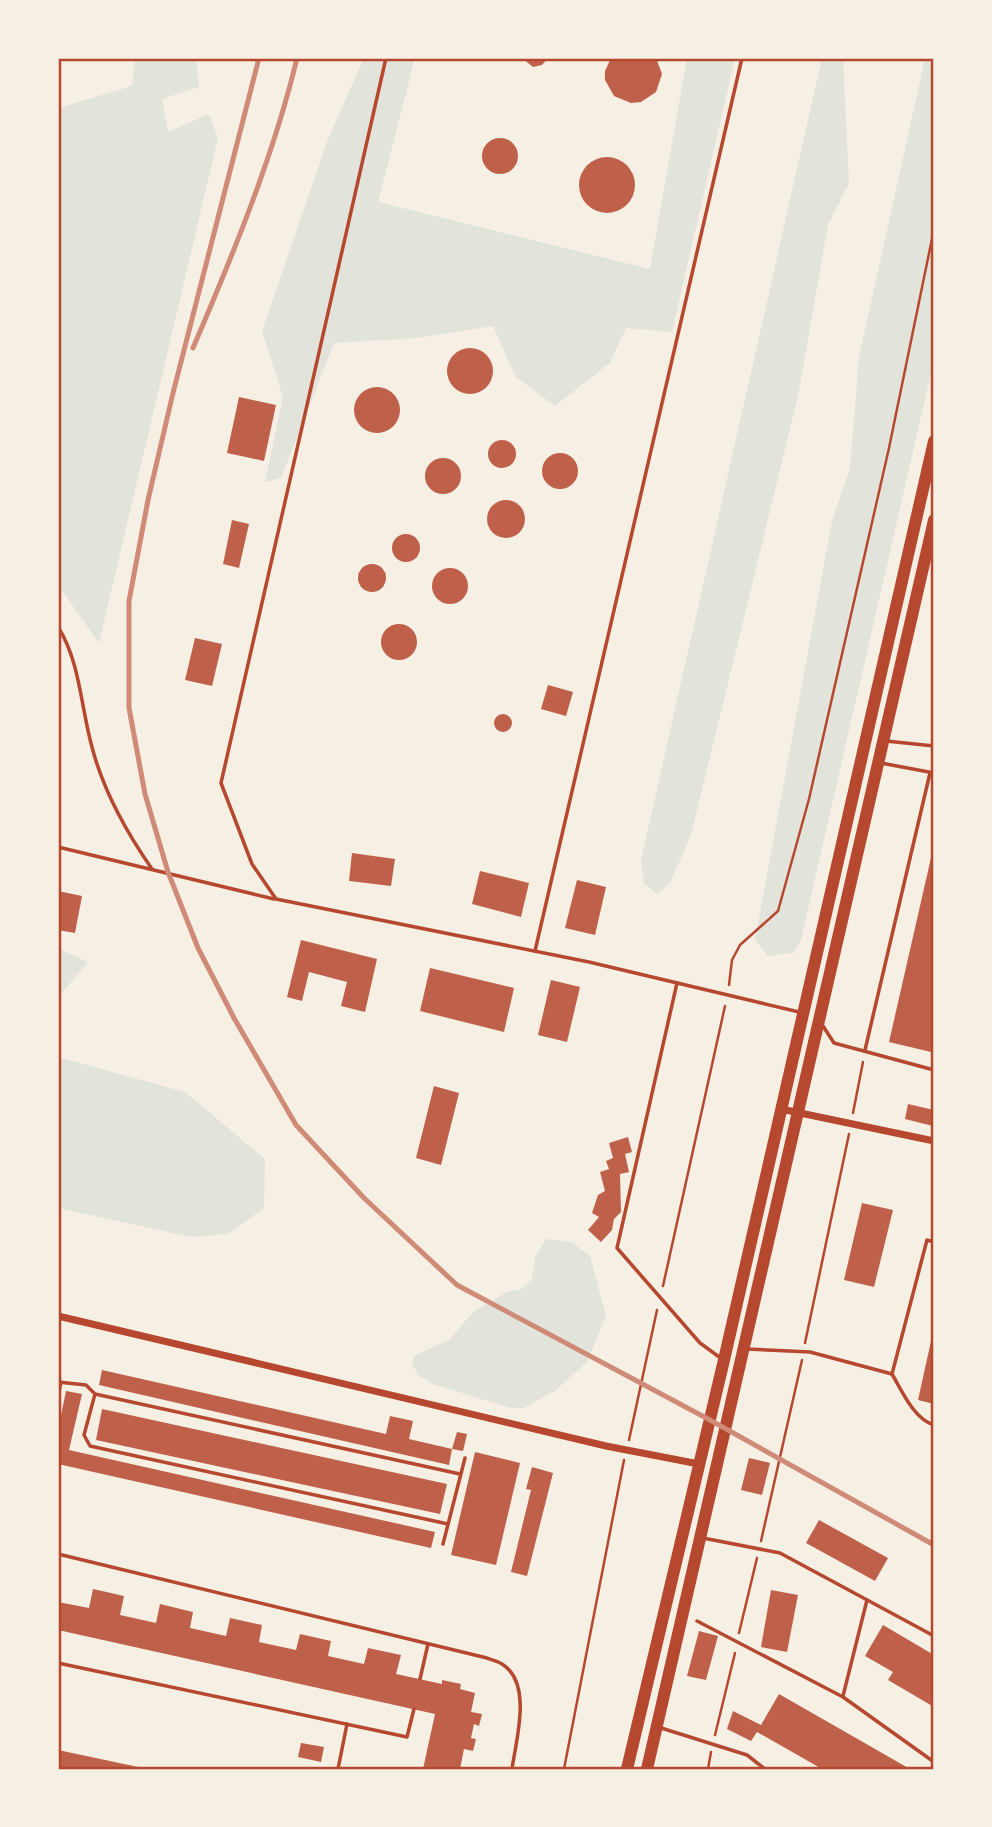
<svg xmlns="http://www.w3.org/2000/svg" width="992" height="1827" font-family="'Fira Sans',sans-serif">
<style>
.green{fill:#e2e4dc}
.building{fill:#bf614a}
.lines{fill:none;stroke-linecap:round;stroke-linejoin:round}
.path{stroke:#b5482f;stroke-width:2.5}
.service{stroke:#b5482f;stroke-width:3.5}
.minor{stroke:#b5482f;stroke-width:7}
.primary{stroke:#b5482f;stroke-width:12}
.rail{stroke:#cf8b77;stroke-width:5}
.neatline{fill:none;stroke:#b5482f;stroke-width:2.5}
</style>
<rect width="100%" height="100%" fill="#f6efe4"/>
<g class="green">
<polygon points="135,58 196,58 199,87 162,99 168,132 209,114 218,138 99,643 58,585 58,108 132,86"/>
<polygon points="364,58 415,58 378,202 650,269 687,58 735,58 672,332 626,328 610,363 555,406 516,377 493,326 418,338 334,343 281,478 265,482 283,397 262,331 328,139"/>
<polygon points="822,58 843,58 849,183 828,225 798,396 691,835 670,883 657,894 644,884 641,860"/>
<polygon points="925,58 934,58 934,360 801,940 794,953 768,956 755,940 832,521 850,468 859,357"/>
<polygon points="58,948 88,962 58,998"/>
<polygon points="58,1057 185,1092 265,1159 264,1208 228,1234 191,1237 58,1208"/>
<polygon points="546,1239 572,1242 590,1256 606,1316 587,1362 556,1390 524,1408 511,1408 433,1384 418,1375 412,1363 415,1355 449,1340 473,1312 507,1292 522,1289 532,1279 535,1258"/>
</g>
<g class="building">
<polygon points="522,58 548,58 542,65 533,67"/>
<polygon points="611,58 656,58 662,74 656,92 641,102 631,103 614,96 605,80 605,71"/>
<circle cx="500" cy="156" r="18"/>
<circle cx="607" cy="185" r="28"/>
<circle cx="470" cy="371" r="23"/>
<circle cx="377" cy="410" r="23"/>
<polygon points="239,397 276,405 264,461 227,453"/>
<circle cx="502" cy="454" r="14"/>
<circle cx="560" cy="471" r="18"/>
<circle cx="443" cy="476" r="18"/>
<circle cx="506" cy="519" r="19"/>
<polygon points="232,520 249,524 239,568 223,564"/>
<circle cx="406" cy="548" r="14"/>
<circle cx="372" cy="578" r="14"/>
<circle cx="450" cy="586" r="18"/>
<circle cx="399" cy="642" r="18"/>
<polygon points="195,638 222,644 212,686 185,680"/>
<polygon points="548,685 573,692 566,716 541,709"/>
<circle cx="503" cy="723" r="9"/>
<polygon points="933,849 934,1037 931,1052 889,1042"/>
<polygon points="352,853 395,859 391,886 349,881"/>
<polygon points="480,871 529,883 521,917 472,904"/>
<polygon points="577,880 606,887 595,935 565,928"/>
<polygon points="58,891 82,896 75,933 58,930"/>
<polygon points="301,940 377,959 365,1012 341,1006 347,982 309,972 302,1001 287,997"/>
<polygon points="430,968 514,988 504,1032 420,1011"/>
<polygon points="551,980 580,987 567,1042 538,1035"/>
<polygon points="434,1086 459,1093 441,1165 416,1158"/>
<polygon points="908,1104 934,1110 933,1126 905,1119"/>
<polygon points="628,1137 632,1152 625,1154 629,1172 620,1174 621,1212 614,1219 612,1230 601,1242 588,1230 599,1217 592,1213 598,1195 605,1191 600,1172 609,1169 606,1161 613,1158 609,1143"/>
<polygon points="862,1203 893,1210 874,1287 844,1280"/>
<polygon points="933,1332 934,1332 934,1404 918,1400"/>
<polygon points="102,1370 386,1434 390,1416 413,1421 409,1439 452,1449 449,1465 99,1385"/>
<polygon points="66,1391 82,1394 69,1450 435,1532 431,1548 58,1464 58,1430"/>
<polygon points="102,1409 447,1484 440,1514 96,1440"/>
<polygon points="457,1432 467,1434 463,1451 452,1449"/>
<polygon points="475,1452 520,1463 496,1565 451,1555"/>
<polygon points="749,1458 770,1463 762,1495 741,1490"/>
<polygon points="532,1467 553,1473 527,1576 511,1572 531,1490 526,1489"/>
<polygon points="819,1520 888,1558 875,1581 806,1543"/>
<polygon points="93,1589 124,1596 120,1615 156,1623 160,1604 193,1612 190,1628 226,1636 230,1618 262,1625 259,1642 296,1650 300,1634 331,1641 328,1656 364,1664 368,1648 401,1655 396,1674 442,1684 442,1680 461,1684 460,1689 475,1693 471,1712 482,1714 479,1726 474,1724 471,1738 476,1739 473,1751 464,1749 460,1769 423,1769 435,1714 58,1630 58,1602 89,1608"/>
<polygon points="771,1590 798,1595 787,1652 761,1647"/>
<polygon points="883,1625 934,1655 934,1707 888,1680 893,1672 865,1656"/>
<polygon points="699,1631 718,1636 706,1680 687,1676"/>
<polygon points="779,1694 910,1769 822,1769 757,1732 751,1741 727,1729 733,1711 761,1725"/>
<polygon points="301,1743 324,1747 321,1762 298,1757"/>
<polygon points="58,1750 143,1768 143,1769 58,1769"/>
</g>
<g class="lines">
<g class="path">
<polyline points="729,985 732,960 740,945 778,911 809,799 889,448 934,229"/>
<polyline points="853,1113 863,1062"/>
<polyline points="663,1286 725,1006"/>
<polyline points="805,1343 849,1134"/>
<polyline points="629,1440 657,1310"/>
<polyline points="761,1541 802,1360"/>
<polyline points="739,1633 757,1558"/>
<polyline points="715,1735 735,1653"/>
<polyline points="564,1769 624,1460"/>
<polyline points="708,1769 711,1752"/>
</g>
<g class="service">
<polyline points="386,58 221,783 252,864 276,899 589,962 799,1012"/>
<path d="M58,627C80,661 81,708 92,747C103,790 127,833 152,869"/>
<polyline points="886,741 934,746"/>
<polyline points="881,763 934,773"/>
<polyline points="58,847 274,899"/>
<polyline points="535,951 742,58"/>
<polyline points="677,983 617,1248 700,1343 722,1359"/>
<polyline points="823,1026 834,1043 934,1070"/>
<polyline points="865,1050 930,773"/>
<polyline points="747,1349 810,1352 892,1374 927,1240 934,1242"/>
<path d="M892,1374C902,1391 914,1419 934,1425"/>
<polyline points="58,1382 86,1385 95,1394 460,1474"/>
<polyline points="95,1394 84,1435 90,1446 448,1524"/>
<polyline points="58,1397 61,1382"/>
<polyline points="703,1538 780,1553 934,1636"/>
<polyline points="443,1544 465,1458"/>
<path d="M58,1554L487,1658C491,1660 498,1661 502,1664C533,1683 516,1740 512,1769"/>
<polyline points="697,1621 843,1697 934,1762"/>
<polyline points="58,1663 407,1737 414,1709"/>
<polyline points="420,1679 428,1644"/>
<polyline points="843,1696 867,1600"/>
<polyline points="658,1727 747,1755 765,1769"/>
<polyline points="338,1769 347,1724"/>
</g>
<g class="minor">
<polyline points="781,1109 934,1141"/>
<polyline points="58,1316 606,1446 699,1464"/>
</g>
<g class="primary">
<polyline points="627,1769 724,1360 934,441"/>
<polyline points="647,1769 934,520"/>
</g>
<g class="rail">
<polyline points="259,58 173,393 148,500 129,601 129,708 145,794 168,872 198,948 234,1018 296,1125 364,1198 457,1285 710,1420 934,1545"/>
<path d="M193,348C232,257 274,155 297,58"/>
</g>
</g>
<rect width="992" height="1827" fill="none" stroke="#f6efe4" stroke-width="119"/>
<rect x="60" y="60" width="872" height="1708" class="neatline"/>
</svg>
